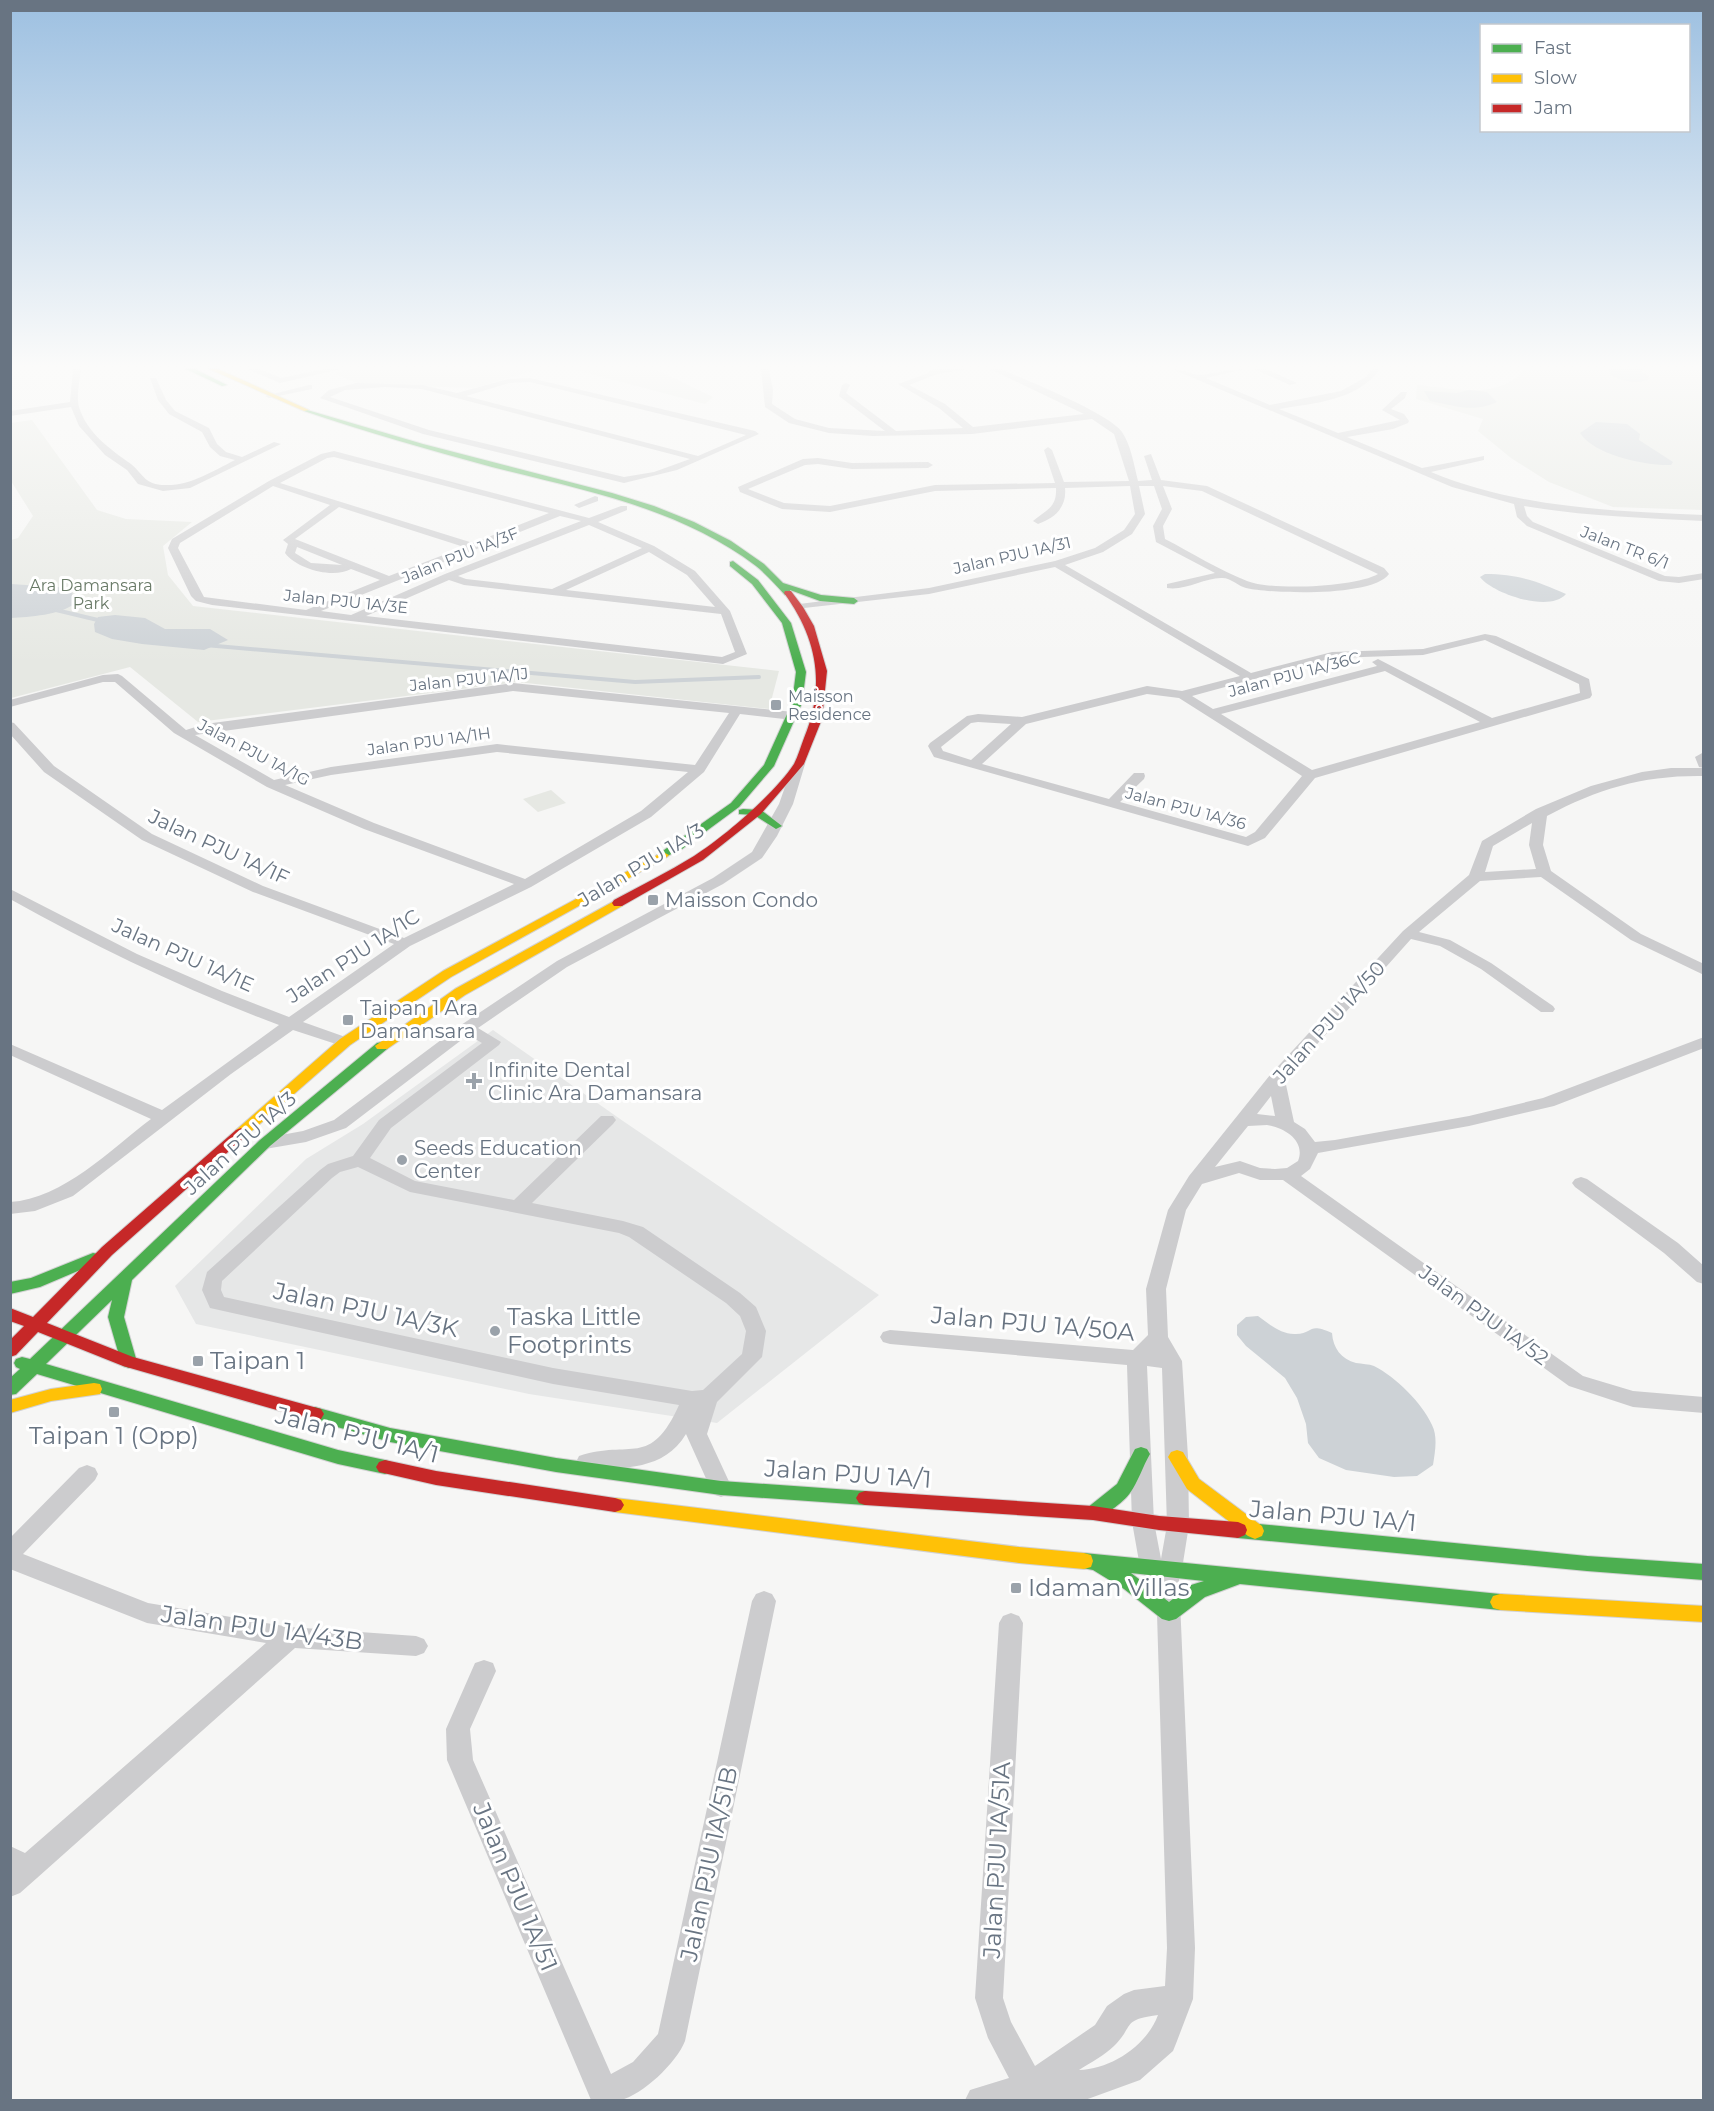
<svg xmlns="http://www.w3.org/2000/svg" width="1714" height="2111" font-family="Montserrat,sans-serif">
<style>
.built{fill:#e6e7e7}
.green{fill:#e6e8e3}
.water{fill:#cdd2d6}
.lines{fill:none;stroke-linecap:round;stroke-linejoin:round}
.stream{stroke:#cdd2d6;stroke-width:4}
.fast-casing{stroke:#d2d2d3;stroke-width:2}
.slow-casing{stroke:#d2d2d3;stroke-width:2}
.jam-casing{stroke:#d2d2d3;stroke-width:2}
.street{fill:#ccccce;fill-rule:evenodd}
.fast{fill:#4caf50;fill-rule:evenodd}
.slow{fill:#ffc107;fill-rule:evenodd}
.jam{fill:#c62828;fill-rule:evenodd}
.poi-dot{fill:#9aa2aa;stroke:#fff;stroke-width:2}
.labels{text-anchor:middle;stroke-width:6;stroke-linejoin:round;paint-order:stroke}
.far-street-label{font-size:16px;fill:#687482;stroke:#fff}
.far-park-label{font-size:16px;fill:#697a67;stroke:#fff}
.far-poi-label{font-size:16px;fill:#687482;stroke:#fff;text-anchor:start}
.street-label{font-size:20px;fill:#687482;stroke:#fff}
.poi-label{font-size:20px;fill:#687482;stroke:#fff;text-anchor:start}
.near-street-label{font-size:24px;fill:#687482;stroke:#fff}
.near-poi-label{font-size:24px;fill:#687482;stroke:#fff;text-anchor:start}
</style>
<rect width="100%" height="100%" fill="#f6f6f5"/>
<polygon class="built" points="493,1030 623,1121 879,1295 717,1423 529,1394 196,1324 175,1286 306,1159 363,1124"/>
<g class="green">
<polygon points="345,369 539,369 474,388 359,384 335,374"/>
<polygon points="572,369 655,369 713,397 705,404"/>
<path d="M1525,369H1703V510L1613,507L1549,482L1511,458L1478,431L1483,419L1416,399L1417,385C1453,388 1499,401 1525,369Z"/>
<polygon points="32,420 97,510 126,519 192,522 163,546 168,575 193,606 779,671 769,709 517,682 198,722 130,667 11,698 11,540 18,538 33,516 11,481 11,423"/>
<polygon points="551,790 566,803 538,812 523,799"/>
</g>
<g class="water">
<path d="M1608,369H1643L1641,372L1649,376L1648,380C1633,384 1623,381 1610,375L1611,372Z"/>
<path d="M1469,390L1487,392L1497,402C1473,413 1456,406 1430,401L1424,391L1457,393Z"/>
<path d="M1596,422L1627,424L1640,434L1639,440L1673,462L1671,465C1646,466 1594,455 1580,433Z"/>
<path d="M1485,574C1517,574 1537,581 1566,594C1550,613 1493,594 1480,577Z"/>
<path d="M11,584L71,588L75,603C62,615 28,617 11,618Z"/>
<polygon points="115,615 145,618 165,629 210,629 228,640 204,650 142,644 112,639 95,632 94,624 98,617"/>
<path d="M1258,1316C1269,1324 1281,1335 1296,1334C1314,1333 1308,1322 1332,1333C1333,1348 1341,1359 1356,1363C1362,1364 1369,1364 1374,1366C1396,1377 1422,1403 1432,1425C1438,1437 1435,1452 1433,1465L1417,1476L1394,1477L1346,1470L1319,1458L1308,1443L1306,1424L1297,1398L1285,1378L1246,1346L1237,1335V1325L1246,1317Z"/>
</g>
<g class="lines">
<g class="stream">
<polyline points="56,610 102,621"/>
<polyline points="205,645 635,682 759,677"/>
</g>
<g class="fast-casing">
<g id="fast">
<polygon points="186,369 195,369 227,385 222,386"/>
<path d="M304,409L423,444L612,493L654,506L694,522L731,541L764,564L783,583L821,595L854,598L858,601L854,604L820,601L790,590L791,595H785C776,585 766,574 756,566C680,508 583,490 492,467C429,450 366,432 304,411Z"/>
<polygon points="733,561 758,580 791,623 806,672 802,703 774,766 739,807 682,849 663,858 657,855 731,803 764,765 792,703 796,672 782,623 752,584 730,566 730,562"/>
<polygon points="743,809 761,810 782,826 776,829 754,815 739,814 739,810"/>
<polygon points="382,1042 389,1046 387,1049 270,1146 132,1280 124,1317 137,1362 135,1366 129,1368 123,1366 121,1362 108,1317 112,1300 46,1364 338,1450 385,1460 391,1462 394,1467 391,1472 385,1474 338,1464 37,1374 16,1394 10,1395 10,1378 20,1369 16,1367 14,1363 16,1359 22,1357 30,1359 260,1140 377,1043"/>
<polygon points="93,1253 99,1254 101,1258 99,1262 40,1287 10,1294 10,1282 31,1278"/>
<polygon points="315,1407 390,1428 556,1458 721,1481 865,1491 871,1493 874,1498 871,1503 865,1505 721,1495 556,1472 390,1442 309,1419 306,1414 309,1409"/>
<path d="M1141,1447L1147,1449L1150,1454C1143,1466 1138,1482 1130,1493C1123,1503 1098,1522 1087,1518L1084,1513L1087,1508L1117,1484L1135,1449Z"/>
<polygon points="1238,1522 1587,1556 1704,1564 1704,1580 1587,1571 1238,1538 1231,1535 1229,1530 1231,1525"/>
<path d="M1084,1553L1500,1594L1507,1596L1510,1602L1507,1608L1500,1610L1240,1584L1205,1597L1176,1619L1169,1621L1162,1619L1124,1589L1093,1570L1077,1567L1075,1561L1077,1555ZM1131,1573L1204,1581L1191,1585L1169,1602Z"/>
</g>
</g>
<g class="slow-casing">
<g id="slow">
<polygon points="209,369 218,369 309,410 304,411"/>
<polygon points="663,852 669,855 667,857 451,977 350,1045 246,1136 236,1136 234,1133 236,1130 340,1039 443,971"/>
<polygon points="618,899 622,900 624,903 622,906 465,995 387,1049 377,1049 375,1046 455,989"/>
<polygon points="94,1383 100,1384 102,1389 100,1394 51,1401 10,1413 10,1400 51,1389"/>
<polygon points="1177,1450 1183,1452 1199,1479 1262,1526 1264,1531 1262,1536 1255,1539 1248,1536 1187,1489 1168,1457 1171,1452"/>
<polygon points="615,1498 1019,1547 1084,1553 1091,1555 1093,1561 1091,1567 1084,1569 1019,1563 615,1512 609,1510 606,1505 609,1500"/>
<polygon points="1500,1594 1704,1606 1704,1622 1500,1610 1493,1608 1490,1602 1493,1596"/>
</g>
</g>
<g class="jam-casing">
<g id="jam">
<path d="M785,591H791L803,607L814,626L827,671L822,719L804,764L761,814L703,860L622,906H614L612,903L614,900C640,886 668,872 694,856C724,837 774,794 794,764C798,756 801,746 804,738C826,685 817,638 784,593Z"/>
<polygon points="241,1128 248,1133 246,1136 112,1255 47,1323 133,1357 321,1409 324,1414 321,1419 315,1421 123,1366 38,1332 16,1355 10,1357 10,1340 24,1326 10,1321 10,1308 33,1317 102,1247 236,1130"/>
<polygon points="385,1460 436,1471 615,1498 621,1500 624,1505 621,1510 615,1512 436,1485 379,1472 376,1467 379,1462"/>
<polygon points="865,1491 1093,1506 1159,1516 1238,1522 1245,1525 1247,1530 1245,1535 1238,1538 1159,1530 1093,1520 865,1505 859,1503 856,1498 859,1493"/>
</g>
</g>
<g class="street">
<path d="M73,369H81C80,380 76,396 79,407C87,433 110,449 131,464C144,475 145,485 165,485C190,486 213,471 235,460L220,456L210,447L202,432L169,414L158,400L150,378H156L166,400L175,411L209,428L217,444L226,452L242,457L274,442L281,444L190,488L163,491L138,484L127,470L105,455L79,426L71,407L10,416V411L70,402Z"/>
<polygon points="248,369 260,369 281,378 324,369 341,369 280,383"/>
<path d="M761,369H769L773,390L772,404L795,419L829,428L885,431L839,396L842,385L846,383L850,385L846,393L896,431L963,428L939,408L898,384L926,374L933,369H968L937,374L909,385L945,404L973,427L1084,414L990,369H1001C1027,381 1107,412 1122,432C1131,445 1134,465 1138,481L1152,480L1144,456L1151,454L1161,480L1207,486L1384,568L1389,574C1373,597 1273,594 1246,588C1238,586 1230,577 1221,578C1204,578 1185,591 1167,588V584L1215,573L1156,542L1153,526L1162,509L1154,486H1139L1145,514L1132,534L1103,552L1065,565L1251,673L1332,652L1423,649L1485,634L1496,636L1589,679L1592,695L1590,698L1315,778L1265,838L1248,846L934,757L928,746L930,743L967,716L978,714L1022,717L1147,686L1182,691L1240,676L1055,567L929,594L795,609V605L799,604L929,588L1055,561L1095,548L1124,530L1135,514L1130,486L1065,488C1067,507 1055,518 1038,524L1033,521C1046,510 1057,508 1056,488L935,491L830,512L782,509L740,492L738,487L803,459L818,458L852,463L928,462L933,465L928,468L852,469L818,464L805,465L748,489L784,503L830,506L935,485L1055,483L1044,450L1048,447L1052,450L1064,482L1129,481L1114,434L1092,419L972,434L873,436L829,433L789,423L765,407ZM1163,486L1202,491L1378,574C1356,587 1271,591 1247,581C1219,570 1192,553 1165,539L1163,526L1172,509ZM1485,640L1579,684L1580,693L1492,718L1378,659L1372,662L1377,666L1213,709L1192,696L1332,658L1423,655ZM1385,671L1480,722L1312,770L1221,714ZM1147,694L1179,698L1302,776L1255,832L1246,837L1120,802L1144,779L1145,776L1144,773H1134L1109,799L982,764L1026,724ZM978,722L1011,724L971,760L943,751L941,747L971,723Z"/>
<path d="M1172,369C1182,369 1192,375 1201,375C1216,373 1230,369 1246,369L1206,378L1270,405L1341,391L1366,377L1372,369H1380C1357,401 1314,403 1279,409L1338,433L1400,420L1382,410L1401,392H1407L1405,398L1391,409L1404,414L1409,421L1408,423L1393,429L1347,437L1422,468L1484,456V460L1431,472C1518,508 1610,511 1704,515V521C1643,518 1583,516 1524,506L1527,516L1533,522L1665,576L1679,577L1704,573V579L1679,583L1659,581L1527,526L1517,517L1514,504L1452,487Z"/>
<polygon points="1254,369 1266,369 1297,383 1290,385"/>
<path d="M530,378L755,431L759,434L677,470L624,483L423,434L320,398L329,390L356,383L422,385L457,393L508,379ZM530,382L746,435L698,456L466,396L509,383ZM385,387L422,389L690,459L654,472L624,477L429,430L330,397L345,390Z"/>
<polygon points="309,385 312,385 312,389 269,398 265,396"/>
<path d="M334,451L589,518L621,506H627V510L598,522L654,546L695,571L730,611L747,654L723,664L212,605L196,601L191,596L168,548L172,539L269,481L321,454ZM334,457L549,513L473,543L280,483L327,458ZM273,486L330,505L283,540L288,544L285,553C297,569 333,579 351,569L380,580L306,610L204,597L178,548L180,543ZM339,507L464,547L389,576L295,539ZM560,516L581,521L445,574L351,615L321,611ZM589,525L642,548L552,589L466,579L458,576ZM297,547L342,565L311,563L295,553ZM649,552L687,575L715,607L566,590ZM449,580L464,585L721,614L735,652L722,657L366,616Z"/>
<polygon points="595,496 598,497 598,501 579,508 574,505"/>
<path d="M118,674L122,676L186,730L205,724L513,683L793,712L799,716L793,720L740,714L704,772L651,817L531,887L410,946L303,1022L351,1039L353,1042L351,1045H339L293,1030L231,1074L73,1196L35,1211L10,1214V1202C63,1199 111,1149 151,1119L10,1055V1044L162,1110L279,1025C186,990 97,948 10,899V889L137,954L222,991L289,1017L394,944L253,892L142,840L44,772L10,734V722L14,723L54,766L152,834L263,886L404,938L514,884L364,829L267,787L174,733L115,682H103L10,707V700L103,675ZM513,691L729,713L695,765L497,744L331,767L274,780L195,735ZM497,752L688,772L641,811L525,879L374,823L285,785L331,775Z"/>
<polygon points="1704,752 1704,768 1699,767 1695,757"/>
<path d="M799,760L805,764L793,804L777,836L762,858L723,884L567,967L478,1028L501,1042L499,1045L391,1128L370,1158L415,1181L514,1200L601,1116H613L616,1120L613,1124L532,1203L623,1221L643,1227L740,1293L756,1307L766,1331L762,1357L717,1402L707,1434L732,1488L729,1494L721,1497L713,1494L686,1434C664,1471 624,1467 587,1471L579,1468L576,1462L579,1456C631,1439 650,1469 679,1405L553,1384L210,1308L202,1290L207,1272L320,1170L328,1164L353,1156L379,1120L482,1043L468,1035L346,1128L306,1142L265,1149L259,1147L256,1143L259,1139L303,1131L334,1120L461,1025L557,961L713,878L752,852L779,804L793,764ZM358,1167L410,1192L619,1233L629,1237L726,1303L740,1316L746,1331L742,1354L703,1390L692,1391L553,1368L224,1297L221,1290L222,1281L332,1178L340,1172Z"/>
<path d="M1671,768H1704V776C1645,775 1599,788 1547,816L1543,845L1551,871L1641,934L1704,964V975L1631,940L1541,877L1480,881L1419,932L1450,940L1491,963L1553,1006L1555,1009L1553,1012H1541L1481,969L1440,946L1411,939L1285,1080L1294,1122L1305,1129L1315,1142L1335,1140L1469,1116L1543,1098L1704,1037V1048L1554,1106L1469,1126L1318,1153L1310,1169L1301,1176L1583,1376L1633,1391L1704,1397V1413L1633,1407L1569,1386L1283,1180H1260L1239,1173L1202,1184L1186,1210L1166,1289L1168,1337L1182,1361L1188,1457L1189,1525L1182,1569L1179,1578L1195,1948L1193,1999L1177,2041L1173,2051L1140,2080L1085,2100H965L970,2090L1009,2078L988,2038L975,1998L999,1623L1003,1616L1011,1613L1019,1616L1023,1623L1003,1998L1011,2022L1035,2066L1095,2025L1107,2006L1124,1994L1134,1990L1165,1986L1167,1948L1156,1580L1143,1574L1140,1567L1132,1522L1127,1365L890,1344L883,1342L880,1337L883,1332L890,1330L1133,1350L1148,1335L1146,1289L1168,1210L1189,1176L1270,1075L1403,931L1469,875L1482,841L1536,809L1591,786L1642,772ZM1532,823L1529,845L1536,869L1485,872L1493,846ZM1271,1096L1275,1116L1257,1114ZM1267,1125C1285,1128 1306,1141 1298,1161L1287,1168L1275,1169L1260,1168L1240,1161L1215,1167L1248,1126ZM1147,1366L1162,1368L1167,1525L1161,1559L1154,1522ZM1158,2015C1147,2045 1112,2069 1079,2070C1090,2063 1105,2055 1114,2046C1135,2025 1121,2020 1158,2015Z"/>
<polygon points="1581,1177 1587,1179 1678,1243 1704,1266 1704,1284 1697,1282 1664,1253 1575,1187 1572,1183 1575,1179"/>
<polygon points="87,1465 95,1468 98,1474 95,1480 23,1554 148,1603 290,1627 416,1636 424,1639 428,1646 424,1653 416,1656 295,1648 37,1878 20,1893 10,1897 10,1846 25,1853 266,1643 147,1623 10,1569 10,1538 79,1468"/>
<path d="M764,1591L772,1594L776,1601L685,2041C677,2062 642,2096 620,2100C611,2102 600,2100 591,2100L447,1760L446,1729L475,1663L484,1660L493,1663L496,1671L470,1729L473,1760L611,2074L633,2062L658,2034L752,1601L756,1594Z"/>
</g>
<use href="#fast" class="fast"/>
<use href="#slow" class="slow"/>
<use href="#jam" class="jam"/>
</g>
<linearGradient id="sky" x2="0" y2="1"><stop stop-color="#9dc0e1"/><stop offset="0.55" stop-color="#fbfbfa"/><stop offset="1" stop-color="#fbfbfa" stop-opacity="0"/></linearGradient>
<rect width="1714" height="665" fill="url(#sky)"/>
<g class="poi-dot">
<rect x="770" y="699" width="12" height="12" rx="3"/>
<rect x="647" y="894" width="12" height="12" rx="3"/>
<rect x="342" y="1014" width="12" height="12" rx="3"/>
<path d="M471 1072h6v6h6v6h-6v6h-6v-6h-6v-6h6z"/>
<circle cx="402" cy="1160" r="6"/>
<circle cx="495" cy="1331" r="6"/>
<rect x="192" y="1355" width="12" height="12" rx="3"/>
<rect x="108" y="1406" width="12" height="12" rx="3"/>
<rect x="1010" y="1582" width="12" height="12" rx="3"/>
</g>
<g class="labels">
<g class="far-street-label">
<text transform="translate(1625 547) rotate(21)" y="6">Jalan TR 6/1</text>
<text transform="translate(460 555) rotate(-22)" y="6">Jalan PJU 1A/3F</text>
<text transform="translate(1012 555) rotate(-13)" y="6">Jalan PJU 1A/31</text>
<text transform="translate(346 601) rotate(6)" y="6">Jalan PJU 1A/3E</text>
<text transform="translate(1294 674) rotate(-15)" y="6">Jalan PJU 1A/36C</text>
<text transform="translate(469 679) rotate(-6)" y="6">Jalan PJU 1A/1J</text>
<text transform="translate(429 741) rotate(-8)" y="6">Jalan PJU 1A/1H</text>
<text transform="translate(254 752) rotate(28)" y="6">Jalan PJU 1A/1G</text>
<text transform="translate(1186 808) rotate(15)" y="6">Jalan PJU 1A/36</text>
</g>
<g class="far-park-label">
<text x="91" y="591">Ara Damansara<tspan x="91" dy="18">Park</tspan></text>
</g>
<g class="far-poi-label">
<text x="788" y="702">Maisson<tspan x="788" dy="18">Residence</tspan></text>
</g>
<g class="street-label">
<text transform="translate(219 847) rotate(25)" y="7">Jalan PJU 1A/1F</text>
<text transform="translate(641 865) rotate(-31)" y="7">Jalan PJU 1A/3</text>
<text transform="translate(183 955) rotate(24)" y="7">Jalan PJU 1A/1E</text>
<text transform="translate(353 956) rotate(-33)" y="7">Jalan PJU 1A/1C</text>
<text transform="translate(1329 1022) rotate(-48)" y="7">Jalan PJU 1A/50</text>
<text transform="translate(240 1143) rotate(-42)" y="7">Jalan PJU 1A/3</text>
<text transform="translate(1484 1315) rotate(36)" y="7">Jalan PJU 1A/52</text>
</g>
<g class="poi-label">
<text x="665" y="907">Maisson Condo</text>
<text x="360" y="1015">Taipan 1 Ara<tspan x="360" dy="23">Damansara</tspan></text>
<text x="488" y="1077">Infinite Dental<tspan x="488" dy="23">Clinic Ara Damansara</tspan></text>
<text x="414" y="1155">Seeds Education<tspan x="414" dy="23">Center</tspan></text>
</g>
<g class="near-street-label">
<text transform="translate(366 1310) rotate(12)" y="8">Jalan PJU 1A/3K</text>
<text transform="translate(1033 1324) rotate(5)" y="8">Jalan PJU 1A/50A</text>
<text transform="translate(357 1435) rotate(14)" y="8">Jalan PJU 1A/1</text>
<text transform="translate(848 1474) rotate(4)" y="8">Jalan PJU 1A/1</text>
<text transform="translate(1333 1516) rotate(5)" y="8">Jalan PJU 1A/1</text>
<text transform="translate(262 1628) rotate(8)" y="8">Jalan PJU 1A/43B</text>
<text transform="translate(997 1860) rotate(-87)" y="8">Jalan PJU 1A/51A</text>
<text transform="translate(709 1864) rotate(-78)" y="8">Jalan PJU 1A/51B</text>
<text transform="translate(515 1887) rotate(67)" y="8">Jalan PJU 1A/51</text>
</g>
<g class="near-poi-label">
<text x="507" y="1325">Taska Little<tspan x="507" dy="28">Footprints</tspan></text>
<text x="210" y="1369">Taipan 1</text>
<text x="114" y="1444" text-anchor="middle">Taipan 1 (Opp)</text>
<text x="1028" y="1596">Idaman Villas</text>
</g>
</g>
<rect width="1714" height="2111" fill="none" stroke="#687482" stroke-width="24"/>
<rect x="1480" y="24" width="210" height="108" fill="#ffffff" stroke="#c3c7cd" stroke-width="1.5"/>
<rect x="1492" y="44" width="30" height="9" fill="#4caf50" stroke="#c3c7cd" stroke-width="1.5"/>
<text x="1534" y="54" font-size="18" fill="#687482">Fast</text>
<rect x="1492" y="74" width="30" height="9" fill="#ffc107" stroke="#c3c7cd" stroke-width="1.5"/>
<text x="1534" y="84" font-size="18" fill="#687482">Slow</text>
<rect x="1492" y="104" width="30" height="9" fill="#c62828" stroke="#c3c7cd" stroke-width="1.5"/>
<text x="1534" y="114" font-size="18" fill="#687482">Jam</text>
</svg>
